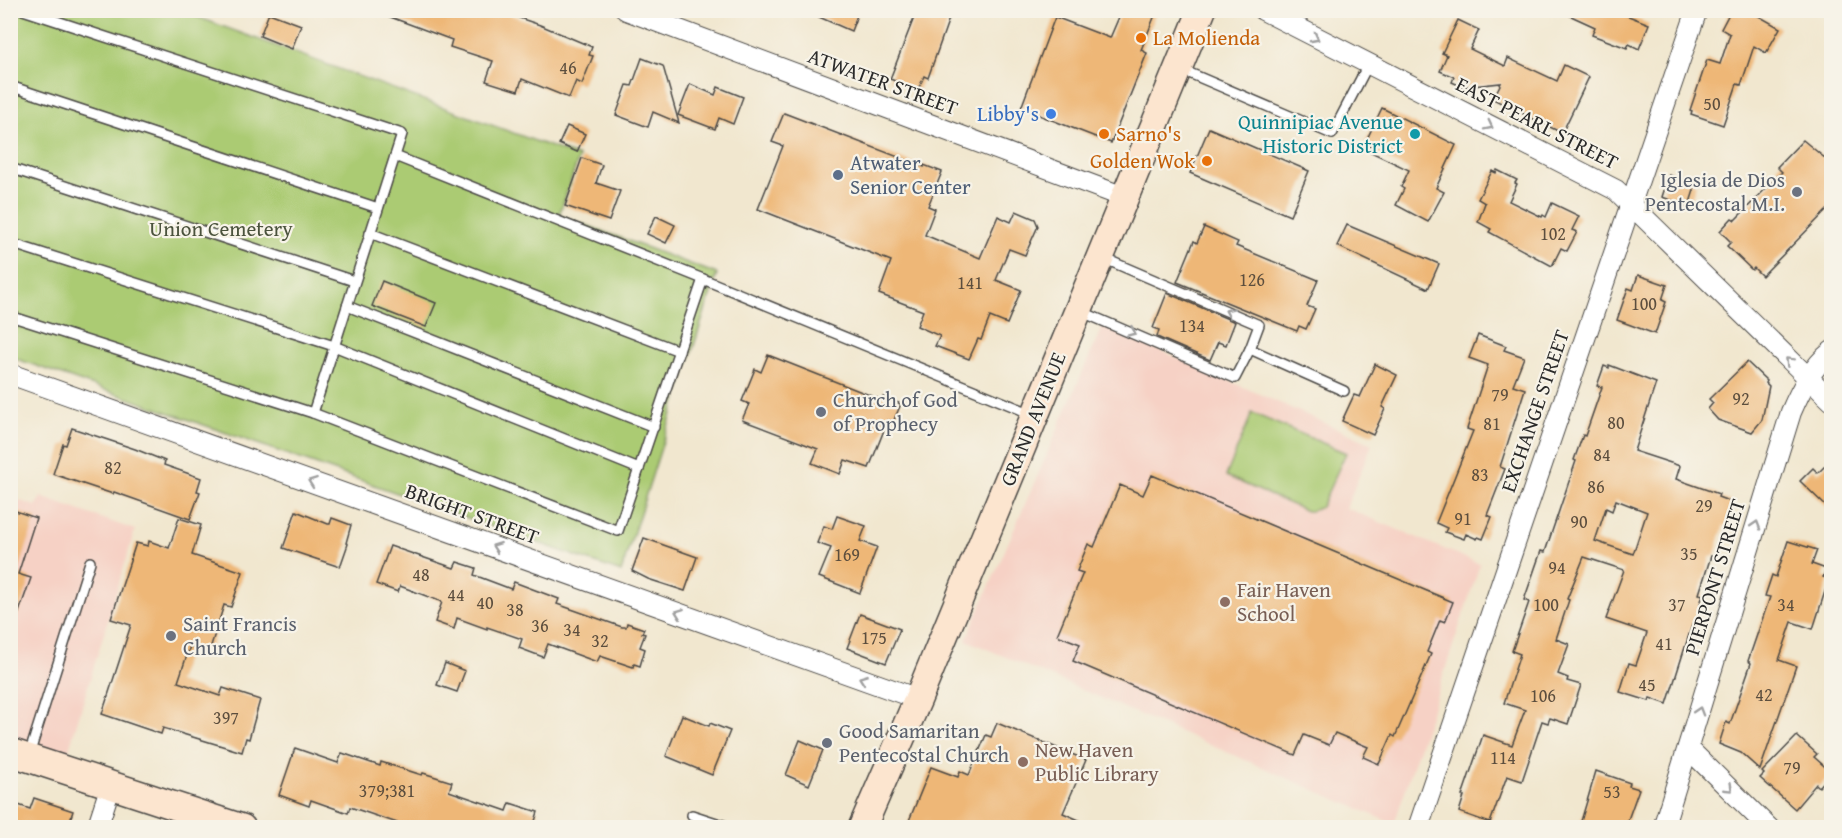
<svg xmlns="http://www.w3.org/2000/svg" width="1842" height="838" font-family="'Gentium Book Plus',serif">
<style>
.built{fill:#f6d1c5}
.green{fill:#abcb73;stroke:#6b7b4f;stroke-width:1.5}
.building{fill:#eeb777;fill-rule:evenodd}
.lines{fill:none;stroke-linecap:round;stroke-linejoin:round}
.lane-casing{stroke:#494744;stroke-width:12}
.street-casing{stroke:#494744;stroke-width:22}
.secondary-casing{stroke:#494744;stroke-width:30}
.lane{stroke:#fff;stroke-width:9}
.street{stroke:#fff;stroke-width:20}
.secondary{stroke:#fce5cf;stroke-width:27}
.oneway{stroke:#a0a0a0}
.food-dot{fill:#e8710a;stroke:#f7f3e8;stroke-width:2}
.shop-dot{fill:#3f7fe0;stroke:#f7f3e8;stroke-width:2}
.culture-dot{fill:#0f9aa8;stroke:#f7f3e8;stroke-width:2}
.service-dot{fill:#5c6f8a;stroke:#f7f3e8;stroke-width:2}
.worship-dot{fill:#6b7280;stroke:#f7f3e8;stroke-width:2}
.education-dot{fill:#8d6e63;stroke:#f7f3e8;stroke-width:2}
.labels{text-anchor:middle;stroke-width:4.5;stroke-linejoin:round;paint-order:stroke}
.number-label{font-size:18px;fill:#5c4e3e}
.food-label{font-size:21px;fill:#c56008;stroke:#f7f3e8;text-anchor:start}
.street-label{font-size:21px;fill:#2b2b2b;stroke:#f7f3e8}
.shop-label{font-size:21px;fill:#366cbe;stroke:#f7f3e8;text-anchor:end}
.culture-label{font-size:21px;fill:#0d838f;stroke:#f7f3e8;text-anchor:end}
.service-label{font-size:21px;fill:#4e5e75;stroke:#f7f3e8;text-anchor:start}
.worship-label{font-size:21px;fill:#5b616d;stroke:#f7f3e8;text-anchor:start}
.park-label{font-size:21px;fill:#4b533d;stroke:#f7f3e8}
.education-label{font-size:21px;fill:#785e54;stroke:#f7f3e8;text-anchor:start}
</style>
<rect width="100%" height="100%" fill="#f7f3e8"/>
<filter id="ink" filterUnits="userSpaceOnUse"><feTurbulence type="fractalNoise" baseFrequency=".0167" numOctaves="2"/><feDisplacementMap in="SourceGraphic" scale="12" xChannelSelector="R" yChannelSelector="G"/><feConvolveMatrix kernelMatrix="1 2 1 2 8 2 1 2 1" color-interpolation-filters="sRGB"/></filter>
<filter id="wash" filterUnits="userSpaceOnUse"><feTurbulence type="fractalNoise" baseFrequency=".008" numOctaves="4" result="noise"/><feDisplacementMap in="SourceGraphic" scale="24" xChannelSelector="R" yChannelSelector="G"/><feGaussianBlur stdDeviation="1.35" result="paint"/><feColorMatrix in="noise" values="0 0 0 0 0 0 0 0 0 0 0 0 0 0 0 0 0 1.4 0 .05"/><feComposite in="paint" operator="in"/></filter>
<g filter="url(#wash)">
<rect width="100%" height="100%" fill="#f1e7cf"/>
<g class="built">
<polygon points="1103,325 1372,444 1346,508 1480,564 1394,824 966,640"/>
<polygon points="41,497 135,530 63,769 11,752 11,498 36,506"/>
</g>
<g class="green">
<polygon points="11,11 181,11 579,157 559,215 717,274 621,572 11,357"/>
<polygon points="1252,413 1346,453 1321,507 1312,511 1306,511 1226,476"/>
</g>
<g id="blocks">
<g class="building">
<polygon points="378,10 496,10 540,25 592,47 589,55 593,56 582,84 576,81 569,98 522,79 518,91 486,81 493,61 450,47 452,40 377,12"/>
<polygon points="803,10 859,10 851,31"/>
<polygon points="917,10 952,10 928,78 924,76 918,90 890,79"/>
<polygon points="1122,10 1157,10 1141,50 1147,53 1111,143 1021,108 1055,17 1110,38"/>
<polygon points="1558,10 1613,10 1649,24 1639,49 1629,44 1627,48 1592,35 1595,27"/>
<polygon points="1731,10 1748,10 1780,28 1766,53 1754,46 1741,85 1737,84 1723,125 1691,114 1692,111 1690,110 1707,60 1720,64 1730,34 1721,29"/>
<polygon points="269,13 301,25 292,49 260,36"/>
<polygon points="1458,20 1479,30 1470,49 1505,66 1508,58 1557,81 1564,65 1589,77 1562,133 1493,99 1501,83 1463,87 1452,82 1454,77 1440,71 1447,55 1442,53"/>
<polygon points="642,58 663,66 679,123 653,112 648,127 616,115 627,85 632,86"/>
<polygon points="690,84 715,95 718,87 743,97 733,124 719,118 715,129 678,115"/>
<polygon points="1382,108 1456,145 1436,188 1444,192 1428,222 1396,205 1404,189 1401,187 1409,170 1371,152 1374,148 1365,143"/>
<polygon points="784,113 924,167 924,165 942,172 928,206 935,209 925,235 980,258 998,216 1011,222 1016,211 1035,219 1038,226 1025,255 1009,249 996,280 1021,290 1007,324 990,317 981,340 978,339 969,359 935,346 940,336 917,326 923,311 879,294 891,261 758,209 783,146 772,142"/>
<polygon points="567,126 585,134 577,152 559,144"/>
<polygon points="1209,128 1309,171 1290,216 1190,173"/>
<polygon points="1803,140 1832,164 1832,205 1762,276 1754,268 1752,270 1727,246 1731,242 1720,231 1732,218 1735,220 1782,172 1777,167"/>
<polygon points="582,158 602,165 596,183 620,191 609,221 565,206"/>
<polygon points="1497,170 1517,180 1515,183 1517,184 1509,201 1542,217 1543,215 1546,217 1552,203 1579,216 1572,230 1577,232 1567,251 1561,248 1552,266 1489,232 1491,229 1478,222 1485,203 1478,199 1492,171 1496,173"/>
<polygon points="1669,175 1696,184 1689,206 1662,197"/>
<polygon points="656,216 675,225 666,243 647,234"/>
<polygon points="1347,225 1439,264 1428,289 1337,246"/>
<polygon points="1204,227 1238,242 1236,246 1318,280 1307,306 1315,309 1306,329 1299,326 1297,331 1177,282 1194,241 1197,243"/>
<polygon points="1638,275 1667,285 1662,300 1666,302 1655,334 1617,320 1628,288 1633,290"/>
<polygon points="382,281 436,303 426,327 372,306"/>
<polygon points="1167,293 1235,322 1226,345 1218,342 1210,360 1157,337 1159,330 1153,328"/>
<polygon points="1478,335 1506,346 1504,350 1524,357 1513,385 1525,389 1500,467 1505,469 1487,515 1492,517 1483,539 1478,537 1477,539 1466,534 1464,539 1445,532 1447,528 1436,523 1473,431 1467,429 1488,365 1469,358"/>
<polygon points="768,355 882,400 883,397 901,404 893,422 888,420 869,468 845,460 840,474 812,463 818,449 742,420 749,404 742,401 755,369 761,372"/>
<polygon points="1747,362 1767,381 1766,383 1769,386 1762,420 1752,432 1718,420 1708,409 1713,403 1709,399"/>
<polygon points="1375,364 1397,375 1382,407 1385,409 1373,435 1342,421 1354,395 1360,397"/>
<path d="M1609,365L1656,383L1634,451L1680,466L1676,479L1719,494L1718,497L1734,503L1726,526L1724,525L1714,557L1711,556L1699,594L1703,595L1700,604L1702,605L1696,627L1692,625L1667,704L1650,698L1649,701L1620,692L1629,663L1636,665L1647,633L1606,619L1624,570L1584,557L1567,599L1569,600L1556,639L1569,644L1558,674L1568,678L1567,681L1581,685L1568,724L1550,718L1548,723L1542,721L1522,781L1507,776L1490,823L1459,812L1464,796H1462L1483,735L1512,745L1525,710L1504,703L1520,654L1512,651L1529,602L1524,600L1541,551L1545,552L1576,461L1574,460L1583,435L1585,436L1602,387L1597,386L1604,366L1609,368ZM1616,500L1647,512L1633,554L1595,541L1606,508L1612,511Z"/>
<polygon points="72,428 135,449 165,461 164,465 201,478 197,491 200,492 190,519 114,492 113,494 53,474 63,444 66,445"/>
<polygon points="1832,459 1832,512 1800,481 1813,468 1818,473"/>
<polygon points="1152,475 1453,602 1445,622 1440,620 1427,652 1431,654 1395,737 1392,735 1379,764 1363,757 1368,747 1335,733 1329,745 1304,735 1295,755 1073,661 1080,644 1057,635 1083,573 1077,571 1088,544 1094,547 1120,485 1143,495"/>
<polygon points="10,509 36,518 18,574 31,578 13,629 10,628"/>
<polygon points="296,511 328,524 330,524 332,518 351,525 346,543 348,544 340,567 283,548"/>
<polygon points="837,516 866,526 860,541 877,547 860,593 819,577 831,548 817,543 824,526 832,529"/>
<polygon points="179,518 201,525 192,555 243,572 231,607 224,605 209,652 190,646 178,682 220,696 223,688 260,700 249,739 246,738 242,752 163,728 161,734 102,714 131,625 111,619 136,543 148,546 149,541 169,548"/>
<polygon points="644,538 697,557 685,591 648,579 632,571"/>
<polygon points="1788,541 1817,550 1812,564 1826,569 1823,577 1829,579 1813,629 1792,622 1779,660 1796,666 1760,770 1741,753 1719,744 1726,722 1730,724 1751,663 1748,661 1770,597 1765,596 1772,575 1776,577"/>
<polygon points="390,546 454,568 457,562 476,568 474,575 511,589 514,582 559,599 557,604 622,627 626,627 627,623 644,629 642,633 645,634 640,647 645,649 640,666 634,664 633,667 600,656 597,662 548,644 543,657 519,648 522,639 487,627 487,629 457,618 454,629 435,622 442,602 400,586 398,592 376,584"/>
<polygon points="860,614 900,629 886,663 847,648"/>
<polygon points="445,663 465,671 457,692 437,685"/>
<polygon points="682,715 709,726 710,723 730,731 712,775 666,756"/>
<polygon points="997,723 1086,760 1063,813 1097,828 906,828 931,767 958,777 960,771 969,775 986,735 991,737"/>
<polygon points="1797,736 1817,754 1814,757 1832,773 1819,787 1816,784 1795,809 1760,778 1764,774 1762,772"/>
<polygon points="800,740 823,750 809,785 786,775"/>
<polygon points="295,748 338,763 342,753 380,766 381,762 422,775 423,773 452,782 449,791 507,811 510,803 538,812 535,821 546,825 546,828 412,828 350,807 348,813 311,800 309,806 279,795"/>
<polygon points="1596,771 1630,783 1629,786 1639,789 1625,828 1579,828"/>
<polygon points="34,798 73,811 69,823 75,825 75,828 10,828 10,802 30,809"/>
</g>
</g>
</g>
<g filter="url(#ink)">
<use href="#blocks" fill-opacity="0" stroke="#494744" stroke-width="1.5"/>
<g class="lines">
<g class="lane-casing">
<g id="lane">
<polyline points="1180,69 1332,134 1368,65"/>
<polyline points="10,86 378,208"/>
<polyline points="395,156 703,279 1032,414"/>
<polyline points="10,168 354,281"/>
<polyline points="370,233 679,351"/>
<polyline points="10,243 334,346 639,469"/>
<polyline points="347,306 654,427"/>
<polyline points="1080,311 1235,378 1250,349 1259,325 1103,258"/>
<polyline points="10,316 313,413 402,134 23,10"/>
<polyline points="1250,349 1344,391"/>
<polyline points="313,413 618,531 703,279"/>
<polyline points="29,755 90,562"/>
<polyline points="692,815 732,828"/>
</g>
</g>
<g class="street-casing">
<g id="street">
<polyline points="626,10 1124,197"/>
<polyline points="1263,10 1616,190 1832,401"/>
<polyline points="10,374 918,699"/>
<polyline points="1688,748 1769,828"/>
<polyline points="97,828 111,785"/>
<polyline points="1418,828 1697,10"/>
<path d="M1663,828L1791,412C1801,389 1812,367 1832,351"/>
</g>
</g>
<g class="secondary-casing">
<g id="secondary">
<polyline points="10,752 242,828"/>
<polyline points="862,828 918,699 1202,10"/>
</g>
</g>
<use href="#lane" class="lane"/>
<use href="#street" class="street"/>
<use href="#secondary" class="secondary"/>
</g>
<defs><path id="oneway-chevron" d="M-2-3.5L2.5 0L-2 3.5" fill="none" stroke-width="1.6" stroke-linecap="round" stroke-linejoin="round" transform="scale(1.5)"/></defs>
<g class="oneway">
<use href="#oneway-chevron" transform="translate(1315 38) rotate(28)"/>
<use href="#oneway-chevron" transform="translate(1489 126) rotate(27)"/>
<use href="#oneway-chevron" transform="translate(1229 312) rotate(-156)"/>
<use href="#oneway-chevron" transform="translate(1132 332) rotate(24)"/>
<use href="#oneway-chevron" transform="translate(1789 361) rotate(-135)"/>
<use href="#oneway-chevron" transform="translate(312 482) rotate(-160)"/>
<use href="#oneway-chevron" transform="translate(1756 525) rotate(-73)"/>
<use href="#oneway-chevron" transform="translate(496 547) rotate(-160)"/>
<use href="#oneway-chevron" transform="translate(679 613) rotate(-160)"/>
<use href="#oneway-chevron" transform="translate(863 679) rotate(-160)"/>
<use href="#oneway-chevron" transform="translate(1699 711) rotate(-73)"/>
<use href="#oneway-chevron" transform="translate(1729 788) rotate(44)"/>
</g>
</g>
<g class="food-dot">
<circle cx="1141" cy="38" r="6"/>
<circle cx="1104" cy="134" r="6"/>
<circle cx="1207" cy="161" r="6"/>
</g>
<circle class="shop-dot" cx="1051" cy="114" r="6"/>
<circle class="culture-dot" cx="1415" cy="134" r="6"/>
<circle class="service-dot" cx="838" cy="175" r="6"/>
<g class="worship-dot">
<circle cx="1797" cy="192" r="6"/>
<circle cx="821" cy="412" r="6"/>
<circle cx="171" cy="636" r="6"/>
<circle cx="827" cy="743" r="6"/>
</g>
<g class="education-dot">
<circle cx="1225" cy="602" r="6"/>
<circle cx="1023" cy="762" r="6"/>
</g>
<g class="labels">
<g class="number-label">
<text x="568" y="74">46</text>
<text x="1712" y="110">50</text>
<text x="1553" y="240">102</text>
<text x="1252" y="286">126</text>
<text x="970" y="289">141</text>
<text x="1644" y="310">100</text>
<text x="1192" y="332">134</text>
<text x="1500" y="401">79</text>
<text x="1741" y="405">92</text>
<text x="1616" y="429">80</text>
<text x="1492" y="430">81</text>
<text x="1602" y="461">84</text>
<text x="113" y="474">82</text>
<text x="1480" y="481">83</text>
<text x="1596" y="493">86</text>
<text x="1704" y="512">29</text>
<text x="1463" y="525">91</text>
<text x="1579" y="528">90</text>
<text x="1689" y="560">35</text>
<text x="847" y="561">169</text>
<text x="1557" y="574">94</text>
<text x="421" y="581">48</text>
<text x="456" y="601">44</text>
<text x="485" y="609">40</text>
<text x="1546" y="611">100</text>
<text x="1677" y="611">37</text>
<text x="1786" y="611">34</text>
<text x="515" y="616">38</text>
<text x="540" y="632">36</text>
<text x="572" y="636">34</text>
<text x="874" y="644">175</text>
<text x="600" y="647">32</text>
<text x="1664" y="650">41</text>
<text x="1647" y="691">45</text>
<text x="1764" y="701">42</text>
<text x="1543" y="702">106</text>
<text x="226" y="724">397</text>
<text x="1503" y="764">114</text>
<text x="1792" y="774">79</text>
<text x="387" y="797">379;381</text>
<text x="1612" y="798">53</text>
</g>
<g class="food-label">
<text x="1153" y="45">La Molienda</text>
<text x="1116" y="141">Sarno's</text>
<text x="1195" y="168" text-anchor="end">Golden Wok</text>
</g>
<g class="street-label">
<text transform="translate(883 82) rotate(20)" y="7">ATWATER STREET</text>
<text transform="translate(1537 123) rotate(27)" y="7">EAST PEARL STREET</text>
<text transform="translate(1535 411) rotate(-71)" y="7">EXCHANGE STREET</text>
<text transform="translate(1033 419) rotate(-68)" y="7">GRAND AVENUE</text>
<text transform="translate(472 514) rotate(20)" y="7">BRIGHT STREET</text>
<text transform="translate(1715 577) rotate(-73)" y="7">PIERPONT STREET</text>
</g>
<g class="shop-label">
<text x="1039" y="121">Libby's</text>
</g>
<g class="culture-label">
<text x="1403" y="129">Quinnipiac Avenue<tspan x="1403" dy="24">Historic District</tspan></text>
</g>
<g class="service-label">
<text x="850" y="170">Atwater<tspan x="850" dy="24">Senior Center</tspan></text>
</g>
<g class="worship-label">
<text x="1785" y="187" text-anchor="end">Iglesia de Dios<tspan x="1785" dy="24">Pentecostal M.I.</tspan></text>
<text x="833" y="407">Church of God<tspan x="833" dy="24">of Prophecy</tspan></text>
<text x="183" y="631">Saint Francis<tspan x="183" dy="24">Church</tspan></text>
<text x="839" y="738">Good Samaritan<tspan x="839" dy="24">Pentecostal Church</tspan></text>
</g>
<g class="park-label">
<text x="221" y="236">Union Cemetery</text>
</g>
<g class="education-label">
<text x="1237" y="597">Fair Haven<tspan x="1237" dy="24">School</tspan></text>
<text x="1035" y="757">New Haven<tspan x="1035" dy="24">Public Library</tspan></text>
</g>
</g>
<rect width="1842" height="838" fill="none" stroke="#f7f3e8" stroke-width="36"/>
</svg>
